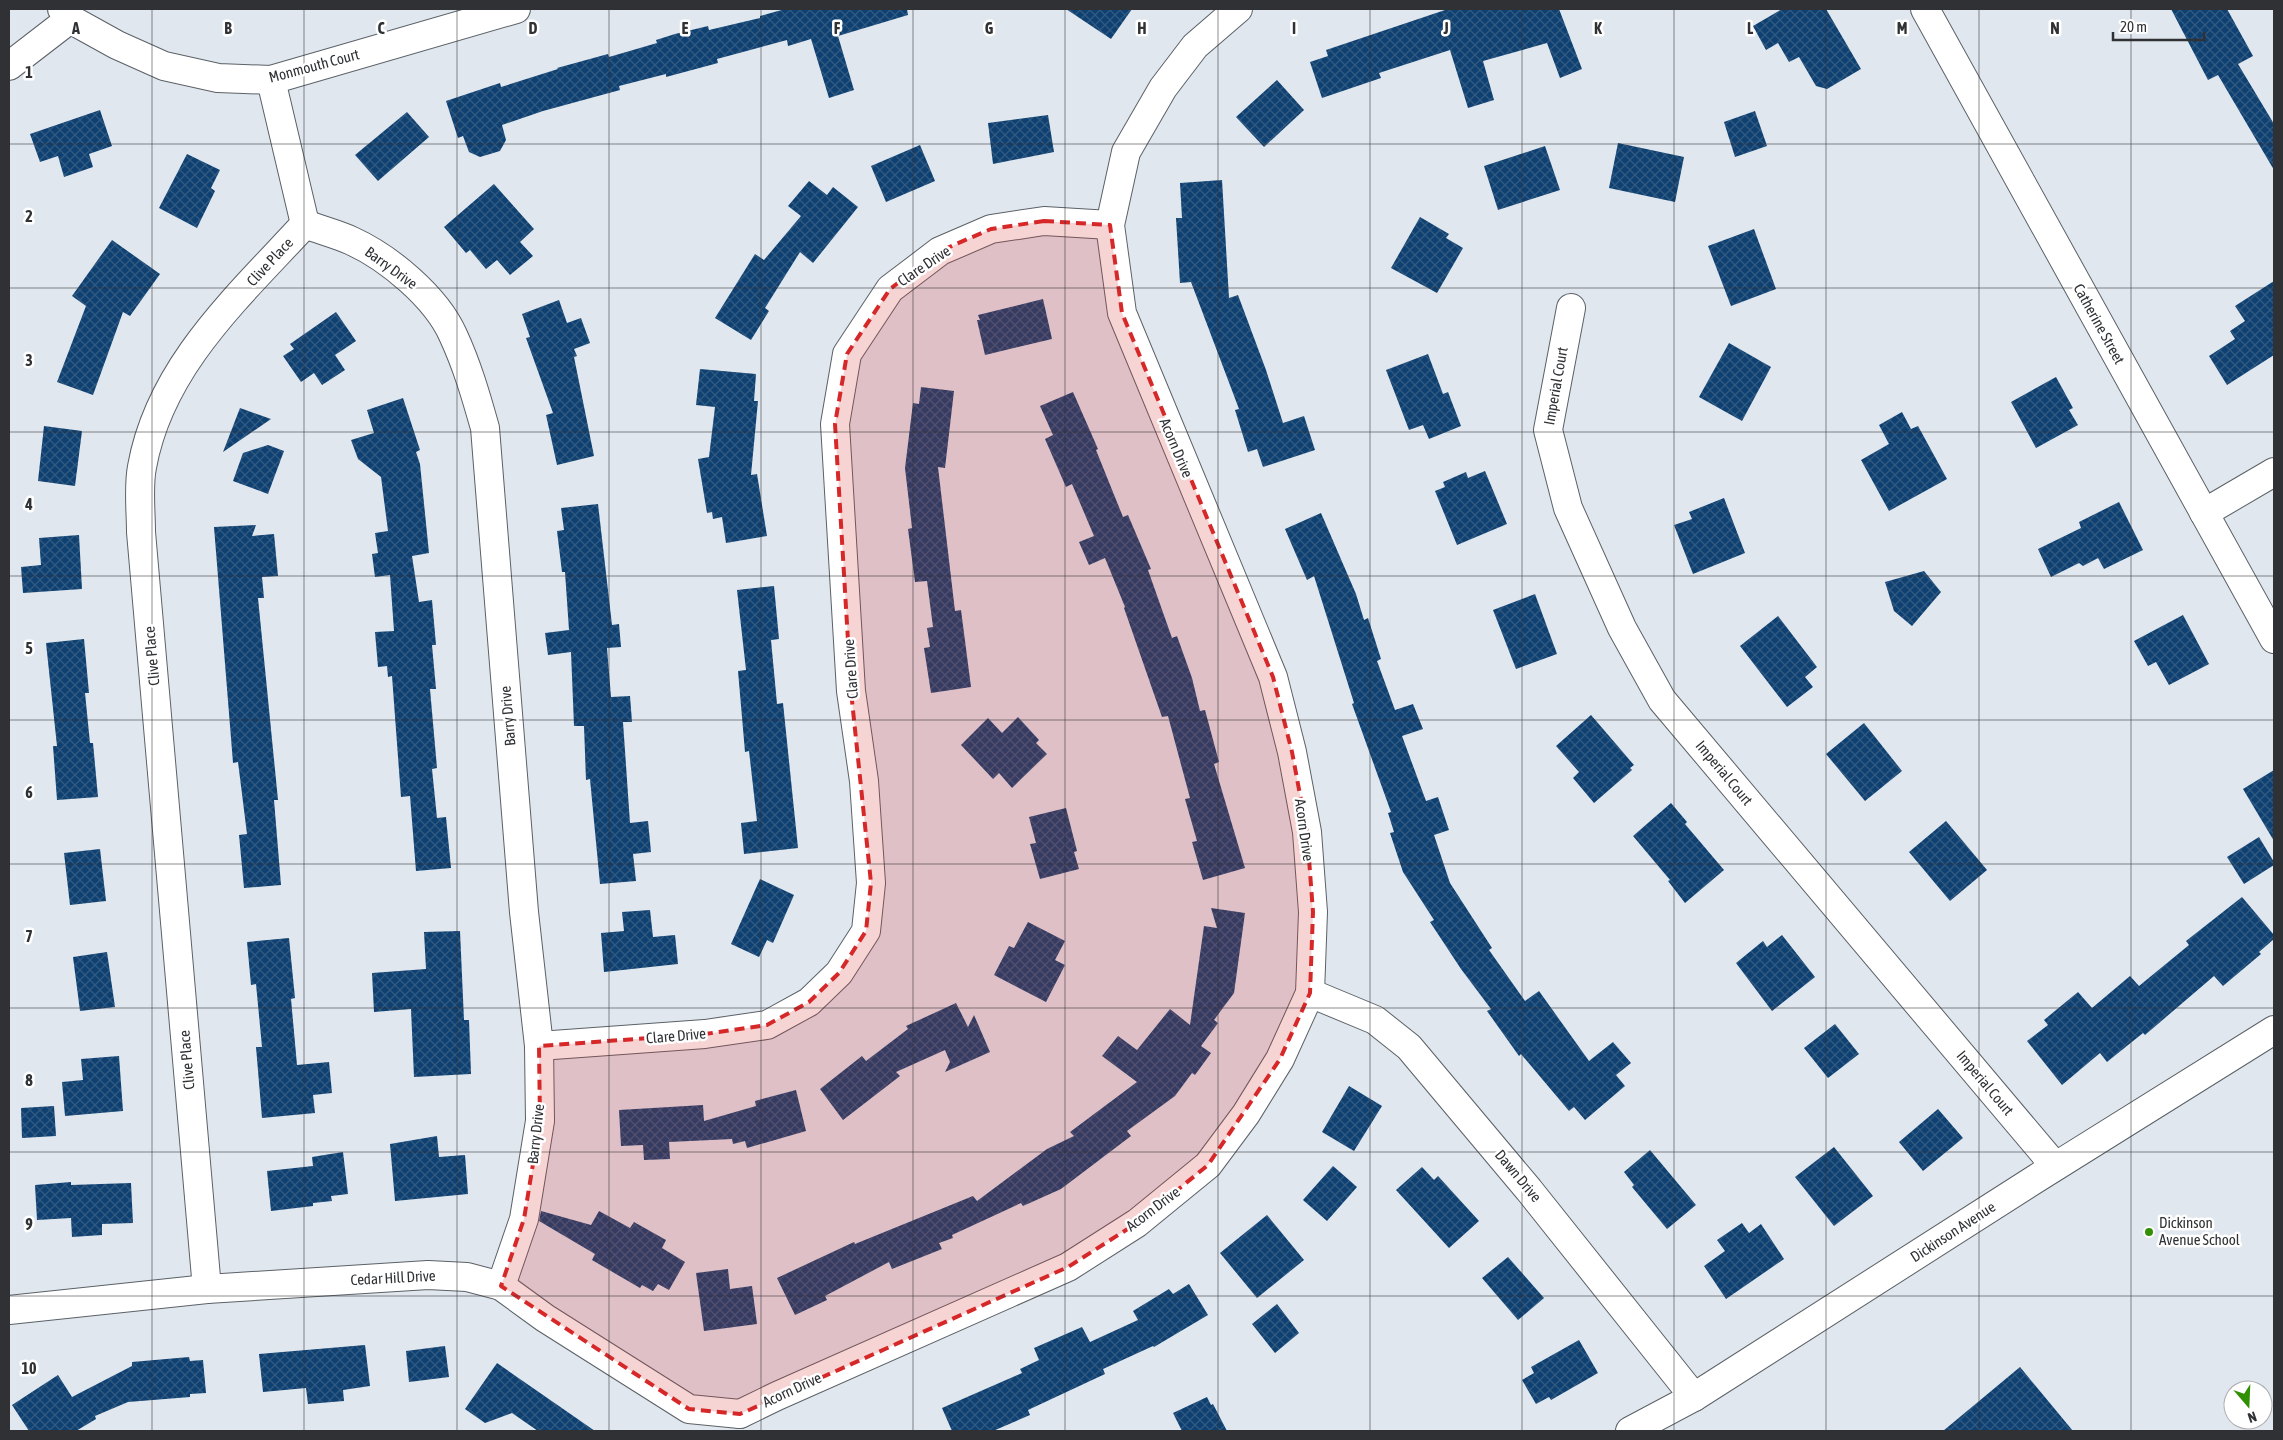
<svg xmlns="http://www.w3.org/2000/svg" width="2283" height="1440" font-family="'Asap Condensed',sans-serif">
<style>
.building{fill:url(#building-cross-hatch)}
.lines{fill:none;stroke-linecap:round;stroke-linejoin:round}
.street-casing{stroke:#5b6167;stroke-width:30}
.street{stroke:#fff;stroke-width:28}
.marked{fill:#d62828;fill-opacity:0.2;stroke:#d62828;stroke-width:4;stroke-dasharray:10 6;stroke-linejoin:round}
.grid{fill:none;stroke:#2f3134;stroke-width:1;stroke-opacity:0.55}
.poi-dot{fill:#318f03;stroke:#fff;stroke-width:2}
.labels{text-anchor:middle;stroke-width:5;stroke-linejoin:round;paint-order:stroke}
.street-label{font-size:15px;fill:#2f3134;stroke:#fff}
.poi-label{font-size:15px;fill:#2f3134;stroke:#fff;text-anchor:start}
.grid-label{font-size:16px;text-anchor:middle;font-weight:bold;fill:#2f3134;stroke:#fff;stroke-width:5;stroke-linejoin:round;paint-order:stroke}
</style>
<defs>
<pattern id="building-cross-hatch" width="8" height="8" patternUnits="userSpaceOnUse" patternTransform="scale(1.25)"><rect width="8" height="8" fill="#0e4071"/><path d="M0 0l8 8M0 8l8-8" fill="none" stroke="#325a81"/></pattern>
</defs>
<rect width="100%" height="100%" fill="#e0e7ee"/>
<g class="building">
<polygon points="785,9 907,9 908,15 838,36 854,90 829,98 811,39 788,46 787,40 717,59 718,63 666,77 666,74 619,86 620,90 543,111 502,125 506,140 500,151 480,157 469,152 463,136 458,138 446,101 500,83 501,87 558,69 557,68 608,54 609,57 657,43 656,40 675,34 708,26 709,30 760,18 760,16"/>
<polygon points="1066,9 1132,9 1111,39"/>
<polygon points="1448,9 1559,9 1582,69 1560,78 1547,43 1483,61 1494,100 1468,108 1450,50 1379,73 1381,78 1322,98 1310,62 1328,56 1326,50"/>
<polygon points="1782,9 1826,9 1861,69 1827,89 1816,86 1799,57 1789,62 1778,43 1766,50 1753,26"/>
<polygon points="2171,9 2227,9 2253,56 2238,64 2274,124 2274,170 2218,75 2208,80"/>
<polygon points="1277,80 1304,110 1264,147 1236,117"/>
<polygon points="100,110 112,146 89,154 93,167 64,177 58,156 40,162 30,134"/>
<polygon points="1755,111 1767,146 1735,157 1724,122"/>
<polygon points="407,112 429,137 378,181 355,155"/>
<polygon points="1048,115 1054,152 993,164 988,123"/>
<polygon points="1618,143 1684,157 1675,202 1609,188"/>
<polygon points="920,145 935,181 886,202 871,166"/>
<polygon points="1545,146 1560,190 1498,210 1484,166"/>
<polygon points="187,154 220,170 211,188 215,191 197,228 159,208"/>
<polygon points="1222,180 1229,298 1238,295 1266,370 1283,423 1304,416 1315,450 1263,467 1257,449 1248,452 1235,410 1239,409 1191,282 1180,283 1176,218 1182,218 1180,183"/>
<polygon points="809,181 827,195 833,187 858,207 813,263 800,252 765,308 769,311 751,340 715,318 755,254 764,260 801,216 788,206"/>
<polygon points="494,184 534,229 520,242 533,256 510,275 497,260 486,269 470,250 466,253 444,227"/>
<polygon points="1420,217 1449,234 1446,238 1463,248 1437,293 1391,268"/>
<polygon points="1754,229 1776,289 1731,306 1708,246"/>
<polygon points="112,240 160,274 130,316 123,312 93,395 57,382 86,306 72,296"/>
<polygon points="2274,281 2274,355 2227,385 2209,356 2235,339 2230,331 2245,321 2235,306"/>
<polygon points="1043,299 1052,339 985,355 977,320 980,320 978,315"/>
<polygon points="559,300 567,323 581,318 590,343 574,349 577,356 574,357 594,456 557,465 546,415 553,413 526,338 530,337 522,314"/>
<polygon points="336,312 356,341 335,355 345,370 322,385 314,373 301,382 283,356 294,349 290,344"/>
<polygon points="1729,343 1771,367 1742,421 1699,397"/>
<polygon points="1428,354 1443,394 1448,392 1461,426 1429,439 1423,425 1409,430 1386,370"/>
<polygon points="700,369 756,374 754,401 758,401 751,475 757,474 767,536 726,543 722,517 713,519 712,512 707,513 698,459 709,457 715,407 696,405"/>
<polygon points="2056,377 2073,408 2069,410 2078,425 2036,448 2011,402"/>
<polygon points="921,387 954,391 945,468 938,467 955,611 961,610 971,687 931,693 924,648 930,647 927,628 933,627 927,581 915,582 908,529 912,528 905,468 913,403 919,404"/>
<polygon points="1073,392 1098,449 1096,450 1123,517 1128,515 1151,569 1148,570 1172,638 1177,636 1192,678 1200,711 1205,710 1219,762 1214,764 1245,868 1203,880 1192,842 1197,841 1185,799 1190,798 1168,716 1162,717 1124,608 1125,607 1105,558 1089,565 1079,542 1094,536 1072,484 1066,487 1045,439 1053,435 1040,406"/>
<polygon points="403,398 420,450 416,452 420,464 429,553 412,556 419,602 432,600 436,645 432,645 436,689 430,689 437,768 432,769 437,818 446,817 451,868 416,871 410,796 401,797 392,676 388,677 387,666 378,667 375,632 394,631 390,575 375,577 372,554 378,553 375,533 388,531 381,477 358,459 351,440 374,433 367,410"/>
<polygon points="240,408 271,419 223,452"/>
<polygon points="1902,412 1911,429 1918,426 1947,479 1889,511 1861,460 1889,444 1879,425"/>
<polygon points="44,426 82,431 75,486 38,481"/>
<polygon points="268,445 284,451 268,494 233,481 243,453"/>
<polygon points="1485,471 1507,524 1457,545 1435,491 1445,487 1443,482 1466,472 1468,478"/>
<polygon points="1724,498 1745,553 1693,574 1674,525 1692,519 1689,512"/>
<polygon points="2119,502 2143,550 2104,569 2098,558 2083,566 2079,563 2051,577 2038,549 2081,528 2079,522"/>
<polygon points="598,504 612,625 619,624 621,647 607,648 611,697 630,696 632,722 623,722 630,823 648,821 651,852 633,854 636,881 600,884 590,779 586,780 584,726 574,726 571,652 548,655 545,633 569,630 565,572 562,572 557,531 564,530 561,508"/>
<polygon points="1321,513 1356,594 1364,620 1368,618 1381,659 1377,661 1395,710 1413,704 1423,729 1402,736 1426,801 1438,797 1449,830 1434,835 1450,883 1492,948 1489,950 1525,1001 1539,991 1589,1061 1613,1042 1631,1063 1616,1075 1625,1086 1585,1120 1574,1107 1569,1111 1521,1054 1519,1056 1487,1011 1491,1009 1461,969 1430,922 1434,920 1403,872 1390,833 1394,832 1388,813 1391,812 1352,704 1354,703 1314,576 1307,580 1285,529"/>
<polygon points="256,525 252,536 274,534 278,576 262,577 264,598 258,598 278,800 274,800 281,885 244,888 239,835 247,834 238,762 233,763 214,527"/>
<polygon points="79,535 82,589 23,593 21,567 41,565 39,538"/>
<polygon points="1924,571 1941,592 1912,626 1894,611 1885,582"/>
<polygon points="774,586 779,639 771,640 777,704 783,703 798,848 744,854 741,823 757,821 749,751 745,752 738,671 746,670 737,590"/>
<polygon points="1535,594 1557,654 1516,669 1493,610"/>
<polygon points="2183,615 2209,664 2169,685 2156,662 2148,666 2134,641"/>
<polygon points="1778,616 1817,667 1805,677 1813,687 1787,707 1740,646"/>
<polygon points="84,639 89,693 85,693 90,743 93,743 98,797 57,800 53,746 57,746 46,643"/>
<polygon points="1591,715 1634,765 1630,768 1632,770 1594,803 1573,778 1579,772 1556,746"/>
<polygon points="1018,717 1039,740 1036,743 1047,754 1012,788 999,773 993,779 961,745 988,718 1002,733"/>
<polygon points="1864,723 1902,771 1865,801 1826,754"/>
<polygon points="2274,770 2274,841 2243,789"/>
<polygon points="1671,803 1687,822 1685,824 1724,870 1685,903 1668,881 1670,880 1633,836"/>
<polygon points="1066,808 1077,851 1074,852 1079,869 1040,879 1030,844 1036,843 1029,817"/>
<polygon points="1946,821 1987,870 1950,901 1909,852"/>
<polygon points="2259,837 2274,862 2274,865 2244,884 2227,857"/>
<polygon points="100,849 106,901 70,905 64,853"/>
<polygon points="760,879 794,895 773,943 767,940 759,957 731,944"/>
<polygon points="2242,897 2274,935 2274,939 2259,952 2261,954 2223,986 2214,976 2145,1035 2143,1033 2107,1062 2100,1053 2062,1085 2027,1041 2048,1025 2044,1020 2078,992 2092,1008 2130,976 2139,986 2189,945 2186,941"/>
<polygon points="1211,908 1245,913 1234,993 1214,1020 1218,1023 1201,1046 1211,1053 1195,1075 1192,1073 1175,1096 1127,1131 1131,1136 1061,1189 1023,1206 1021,1203 952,1235 953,1238 939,1243 942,1249 892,1269 889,1262 825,1296 827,1300 795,1315 777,1278 854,1242 855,1244 973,1196 977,1201 1047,1149 1074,1136 1070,1132 1137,1082 1102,1056 1118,1036 1137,1050 1170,1009 1190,1025 1204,926 1217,928"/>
<polygon points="650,910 653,937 675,935 678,964 604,972 601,933 624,931 622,912"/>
<polygon points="1028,922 1065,941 1055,960 1065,965 1046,1002 994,975 1009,946 1014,948"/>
<polygon points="460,931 464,1020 469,1020 471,1074 414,1077 411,1009 374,1012 372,973 426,969 424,932"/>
<polygon points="1782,935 1815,977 1772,1011 1736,963 1763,941 1767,947"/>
<polygon points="289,938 295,998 291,999 297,1065 329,1062 332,1093 313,1095 315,1113 262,1118 256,1047 262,1047 256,984 251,985 247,942"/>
<polygon points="107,952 115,1007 80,1011 73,957"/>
<polygon points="956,1003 968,1027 974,1015 990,1052 945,1072 950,1062 945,1050 896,1072 900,1076 843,1120 820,1089 862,1056 866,1061 908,1029 906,1026"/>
<polygon points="1835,1024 1859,1054 1828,1078 1804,1048"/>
<polygon points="119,1056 123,1111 65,1116 62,1082 83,1080 81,1059"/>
<polygon points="1349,1086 1382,1106 1354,1151 1322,1132"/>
<polygon points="796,1090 806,1131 747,1148 745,1141 733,1144 732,1139 669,1142 670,1159 644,1160 643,1145 621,1146 619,1110 703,1105 704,1121 756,1106 755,1101"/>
<polygon points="54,1106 56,1136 22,1138 21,1108"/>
<polygon points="1938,1109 1963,1138 1923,1171 1899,1142"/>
<polygon points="437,1136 439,1157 465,1155 468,1194 395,1201 390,1144"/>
<polygon points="1834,1147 1873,1196 1834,1226 1795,1177"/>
<polygon points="1650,1150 1696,1205 1667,1229 1632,1187 1634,1185 1624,1172"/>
<polygon points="343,1152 348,1194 331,1196 332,1201 313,1203 313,1206 271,1211 267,1171 313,1166 312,1157"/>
<polygon points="1333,1166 1357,1187 1327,1221 1303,1200"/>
<polygon points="1422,1167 1434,1180 1438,1176 1479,1221 1449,1248 1396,1190"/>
<polygon points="71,1182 71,1185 131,1183 133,1223 102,1224 102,1235 72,1237 71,1218 37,1220 35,1185"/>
<polygon points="541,1211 591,1225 599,1211 630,1228 634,1222 666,1240 662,1248 685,1262 669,1290 658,1284 653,1291 642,1285 640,1288 592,1260 595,1254 539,1221"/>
<polygon points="1267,1215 1304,1260 1257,1298 1220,1253"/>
<polygon points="1742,1223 1749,1233 1761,1224 1784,1259 1726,1299 1704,1266 1725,1251 1717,1240"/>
<polygon points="1508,1257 1544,1298 1518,1320 1482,1278"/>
<polygon points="728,1269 730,1289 752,1286 757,1324 704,1331 696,1273"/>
<polygon points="1189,1284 1208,1315 1154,1347 1153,1346 1103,1369 1105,1374 1028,1410 1030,1415 993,1431 952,1431 942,1408 1022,1373 1020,1369 1039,1360 1034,1348 1082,1327 1090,1342 1138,1320 1133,1311 1169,1289 1173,1294"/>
<polygon points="1277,1304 1299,1333 1275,1353 1252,1324"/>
<polygon points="1579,1340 1598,1373 1551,1400 1549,1397 1536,1404 1522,1380 1534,1373 1531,1367"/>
<polygon points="365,1345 370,1386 343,1390 344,1401 308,1404 306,1388 263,1392 259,1354"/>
<polygon points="445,1346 449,1377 409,1382 406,1351"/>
<polygon points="189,1357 190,1361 203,1360 206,1393 190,1394 190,1397 128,1402 95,1416 96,1419 76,1431 29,1431 12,1405 58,1375 72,1397 132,1366 132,1362"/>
<polygon points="497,1363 595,1431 538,1431 512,1413 485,1423 465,1409"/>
<polygon points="2020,1367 2073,1431 1943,1431"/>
<polygon points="1207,1397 1211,1405 1213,1404 1227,1431 1182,1431 1173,1413"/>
</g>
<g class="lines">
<g class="street-casing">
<g id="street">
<polyline points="62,9 70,19 117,45 164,66 218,78 271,80 516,9"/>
<polyline points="1925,9 2274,639"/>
<polyline points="9,66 70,19"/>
<polyline points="271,80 305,224"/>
<path d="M305,224C320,230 337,234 352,241C389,258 436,297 453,335C467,365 476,396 485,428L524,912L539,1046L540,1121L524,1219L501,1286"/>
<polyline points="1571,308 1548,430 1568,508 1622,628 1662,700 2055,1166"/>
<polyline points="2204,513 2274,472"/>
<polyline points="1310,993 1375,1020 1409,1047 1529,1190 1694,1397"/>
<polyline points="539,1046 705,1034 767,1025 809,1002 839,973 866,931 871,883 864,781 851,691 835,424 847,354 890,289 940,251 991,229 1044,221 1110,225"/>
<path d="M207,1289L141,532C141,511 138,487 142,467C160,366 239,296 305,224"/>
<polyline points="9,1310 207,1289 428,1275 467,1277 501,1286 545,1318 689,1409 740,1414"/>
<polyline points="740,1414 777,1396 1068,1267 1137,1223 1208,1165 1246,1114 1280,1059 1310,993 1313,912 1307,832 1292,752 1273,677 1122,313 1110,225 1126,152 1163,88 1195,46 1238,9"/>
<polyline points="1630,1431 1694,1397 2037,1178 2274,1030"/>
</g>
</g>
<use href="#street" class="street"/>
</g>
<path class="marked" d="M1044,221L1110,225L1122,313L1273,677L1292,752L1307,832L1313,912L1310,993L1280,1059L1208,1165L1137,1223L1068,1267L740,1414L689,1409L501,1286L524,1219L540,1121L539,1046L705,1034L767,1025L809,1002L839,973L866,931L871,883L851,691L835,424L847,354L890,289L940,251L991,229Z"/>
<path class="grid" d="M152,9V1431M304,9V1431M457,9V1431M609,9V1431M761,9V1431M913,9V1431M1065,9V1431M1218,9V1431M1370,9V1431M1522,9V1431M1674,9V1431M1826,9V1431M1979,9V1431M2131,9V1431M9,144H2274M9,288H2274M9,432H2274M9,576H2274M9,720H2274M9,864H2274M9,1008H2274M9,1152H2274M9,1296H2274"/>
<circle class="poi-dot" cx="2149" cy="1232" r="5"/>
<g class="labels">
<g class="street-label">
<text transform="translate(314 66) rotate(-15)" y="5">Monmouth Court</text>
<text transform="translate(270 262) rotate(-47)" y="5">Clive Place</text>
<text transform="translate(924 266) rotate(-34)" y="5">Clare Drive</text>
<text transform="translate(391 268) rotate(36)" y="5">Barry Drive</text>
<text transform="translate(2099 324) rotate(61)" y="5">Catherine Street</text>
<text transform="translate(1556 386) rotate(-80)" y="5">Imperial Court</text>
<text transform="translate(1176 448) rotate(67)" y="5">Acorn Drive</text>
<text transform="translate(152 656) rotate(-95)" y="5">Clive Place</text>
<text transform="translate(851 669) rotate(-94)" y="5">Clare Drive</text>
<text transform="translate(508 716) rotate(-95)" y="5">Barry Drive</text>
<text transform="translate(1724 773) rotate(50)" y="5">Imperial Court</text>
<text transform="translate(1304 830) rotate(82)" y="5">Acorn Drive</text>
<text transform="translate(676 1036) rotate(-5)" y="5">Clare Drive</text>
<text transform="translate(187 1060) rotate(-95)" y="5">Clive Place</text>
<text transform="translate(1985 1083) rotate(50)" y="5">Imperial Court</text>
<text transform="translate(536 1134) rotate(-84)" y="5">Barry Drive</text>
<text transform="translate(1518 1176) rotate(50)" y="5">Dawn Drive</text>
<text transform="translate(1153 1209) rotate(-37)" y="5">Acorn Drive</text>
<text transform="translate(1953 1232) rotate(-33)" y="5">Dickinson Avenue</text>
<text transform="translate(393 1278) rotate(-3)" y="5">Cedar Hill Drive</text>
<text transform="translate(792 1390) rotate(-25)" y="5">Acorn Drive</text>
</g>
<g class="poi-label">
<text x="2159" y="1228">Dickinson<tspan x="2159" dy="17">Avenue School</tspan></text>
</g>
</g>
<g class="grid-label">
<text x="76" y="34">A</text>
<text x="228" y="34">B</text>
<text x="381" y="34">C</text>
<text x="533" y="34">D</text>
<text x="685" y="34">E</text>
<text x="837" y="34">F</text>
<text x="989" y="34">G</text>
<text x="1142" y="34">H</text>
<text x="1294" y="34">I</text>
<text x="1446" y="34">J</text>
<text x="1598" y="34">K</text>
<text x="1750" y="34">L</text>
<text x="1902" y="34">M</text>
<text x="2055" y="34">N</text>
<text x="29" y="78">1</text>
<text x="29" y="222">2</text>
<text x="29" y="366">3</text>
<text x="29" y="510">4</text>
<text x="29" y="654">5</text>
<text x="29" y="798">6</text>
<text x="29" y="942">7</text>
<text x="29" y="1086">8</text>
<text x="29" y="1230">9</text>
<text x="29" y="1374">10</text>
</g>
<rect width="2283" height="1440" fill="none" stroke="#2f3134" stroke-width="20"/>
<g transform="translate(2248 1405) rotate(161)"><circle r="24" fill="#ffffff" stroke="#acadae"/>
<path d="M0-4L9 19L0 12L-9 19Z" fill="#318f03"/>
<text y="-8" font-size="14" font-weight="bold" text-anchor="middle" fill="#2f3134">N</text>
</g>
<path d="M2113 32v8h91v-8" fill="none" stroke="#2f3134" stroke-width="2.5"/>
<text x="2120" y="32" font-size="15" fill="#2f3134" stroke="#ffffff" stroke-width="4" paint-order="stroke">20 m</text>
</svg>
